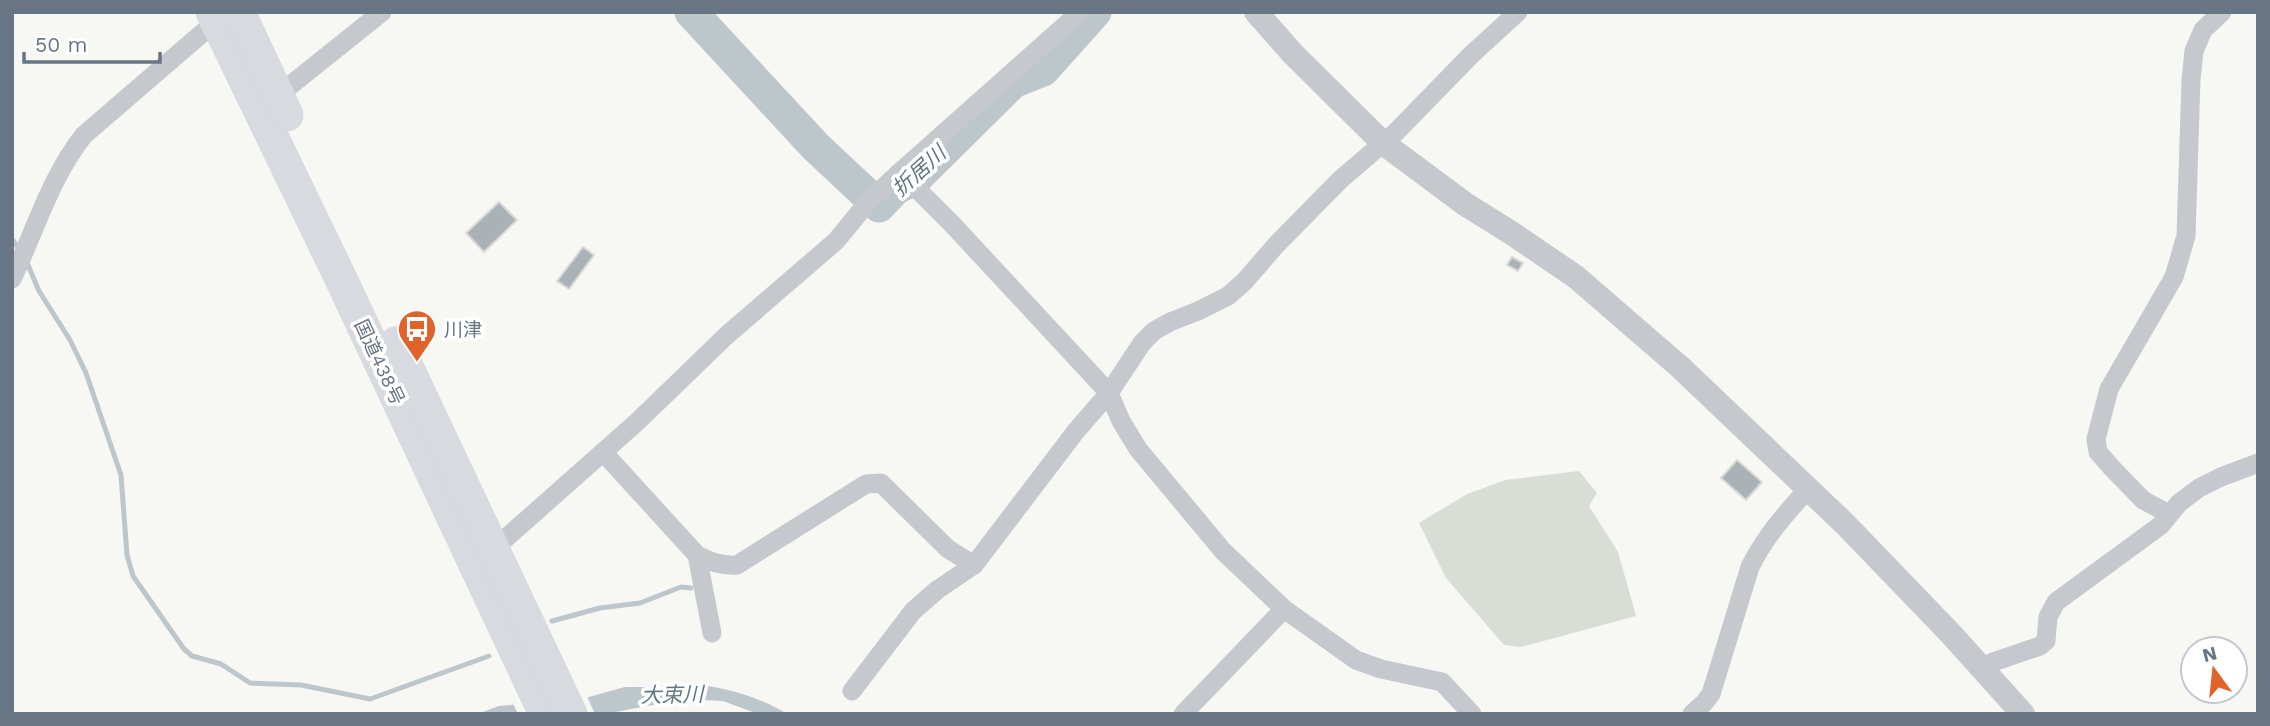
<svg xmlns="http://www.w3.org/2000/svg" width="2270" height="726" font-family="'Work Sans','Noto Sans JP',sans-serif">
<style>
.green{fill:#d8ded5}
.water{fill:#bdc6cb}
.pier{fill:#f7f7f4}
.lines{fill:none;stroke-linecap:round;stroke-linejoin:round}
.stream{stroke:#bdc6cb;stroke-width:5}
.river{stroke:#bdc6cb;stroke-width:33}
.building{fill:#aab1b7;stroke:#d9d9d7;stroke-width:2}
.minor{stroke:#c5c8cc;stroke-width:19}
.tertiary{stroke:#c5c8cc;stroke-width:24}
.trunk{stroke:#d7dadf;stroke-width:33}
.labels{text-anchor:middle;stroke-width:7;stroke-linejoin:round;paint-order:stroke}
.poi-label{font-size:19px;fill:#677585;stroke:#fff;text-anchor:start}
.street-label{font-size:19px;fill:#677585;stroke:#fff}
.water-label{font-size:21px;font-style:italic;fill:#637781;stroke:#fff}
</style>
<rect width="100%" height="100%" fill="#f7f7f4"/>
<polygon class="green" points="1579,471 1597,493 1589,506 1618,552 1636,616 1521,647 1504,645 1446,578 1419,523 1467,494 1506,480"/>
<path class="water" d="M682,683C719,686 755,694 787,714H758L723,701L684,699L605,714H477L499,706L585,698L625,687H660Z"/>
<polygon class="pier" points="586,694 595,714 518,714 512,701"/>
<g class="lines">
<g class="stream">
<polyline points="12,239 17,246"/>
<polyline points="28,265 39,291 70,340 86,373 121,475 127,555 133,576 184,649 192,656 221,664 250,683 301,685 370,699 489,656"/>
<polyline points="552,621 600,608 640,603 681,587 691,588"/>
</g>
<polyline class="river" points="691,12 816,147 879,206 895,189 916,178 1013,82 1043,70 1095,12"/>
</g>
<g class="building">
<polygon points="499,202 517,220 484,252 466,233"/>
<polygon points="583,247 594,255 569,289 557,281"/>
<polygon points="1512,257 1523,263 1518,271 1507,265"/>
<polygon points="1737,460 1762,482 1746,500 1721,478"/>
</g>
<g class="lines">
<g class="minor">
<polyline points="272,100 382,12"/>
<polyline points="900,172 952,224 1109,393 1121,421 1138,449 1223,551 1284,609 1356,660 1381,669 1442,682 1472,714"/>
<path d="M12,279C35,231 51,176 84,135L221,17"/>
<path d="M603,452L697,555C711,562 722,566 737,565L866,484L881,483L948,549L974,565"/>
<polyline points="2169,514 2143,500 2112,468 2098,452 2096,439 2109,389 2174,277 2186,236 2191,80 2194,51 2203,30 2222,12"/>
<polyline points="488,554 637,422 727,335 836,241 868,202 900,172 1080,12"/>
<polyline points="697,555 712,633"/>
<polyline points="1983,671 1993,662 2040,646 2046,641 2048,617 2056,602 2161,525 2179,503 2199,488 2221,477 2258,463"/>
<polyline points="852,691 913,611 937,590 974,565 1076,431 1109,393 1142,343 1154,331 1170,322 1198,311 1228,296 1244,282 1276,245 1341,179 1396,132 1471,55 1518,12"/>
<polyline points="1183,714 1284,609"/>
<path d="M1692,714L1704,703L1711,694L1750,567C1765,537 1785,514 1808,489"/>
</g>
<polyline class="tertiary" points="1256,12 1294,55 1383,143 1465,204 1513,234 1576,277 1680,367 1845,524 1951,634 2023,714"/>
<g class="trunk">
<polyline points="212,12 341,279 545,714"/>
<polyline points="239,12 287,115"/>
<polyline points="396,343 571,714"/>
</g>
</g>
<defs>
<g id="bus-pin" transform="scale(2.0125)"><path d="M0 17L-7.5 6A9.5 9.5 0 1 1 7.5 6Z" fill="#e0632b" stroke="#fff"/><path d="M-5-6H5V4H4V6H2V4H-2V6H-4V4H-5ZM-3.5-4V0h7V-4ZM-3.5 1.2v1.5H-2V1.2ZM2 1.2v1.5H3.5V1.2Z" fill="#fff"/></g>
</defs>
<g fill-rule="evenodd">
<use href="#bus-pin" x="417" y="329"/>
</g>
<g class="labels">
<g class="poi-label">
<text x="444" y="336">川津</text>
</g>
<g class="street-label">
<text transform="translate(380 362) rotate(65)" y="7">国道438号</text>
</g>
<g class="water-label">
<text transform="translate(919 171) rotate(-42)" y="7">折居川</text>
<text transform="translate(672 695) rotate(-1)" y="7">大束川</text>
</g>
</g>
<rect width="2270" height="726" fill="none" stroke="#677585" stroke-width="28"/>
<g transform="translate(2214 670) rotate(345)"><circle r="33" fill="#ffffff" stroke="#c2c8ce" stroke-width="2"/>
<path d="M0-5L12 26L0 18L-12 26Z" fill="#e0632b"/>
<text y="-10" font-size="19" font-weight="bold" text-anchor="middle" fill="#677585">N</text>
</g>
<path d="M24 52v10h136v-10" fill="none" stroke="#677585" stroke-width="3.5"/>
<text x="35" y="52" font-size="21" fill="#677585" stroke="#ffffff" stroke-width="5" paint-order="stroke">50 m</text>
</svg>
